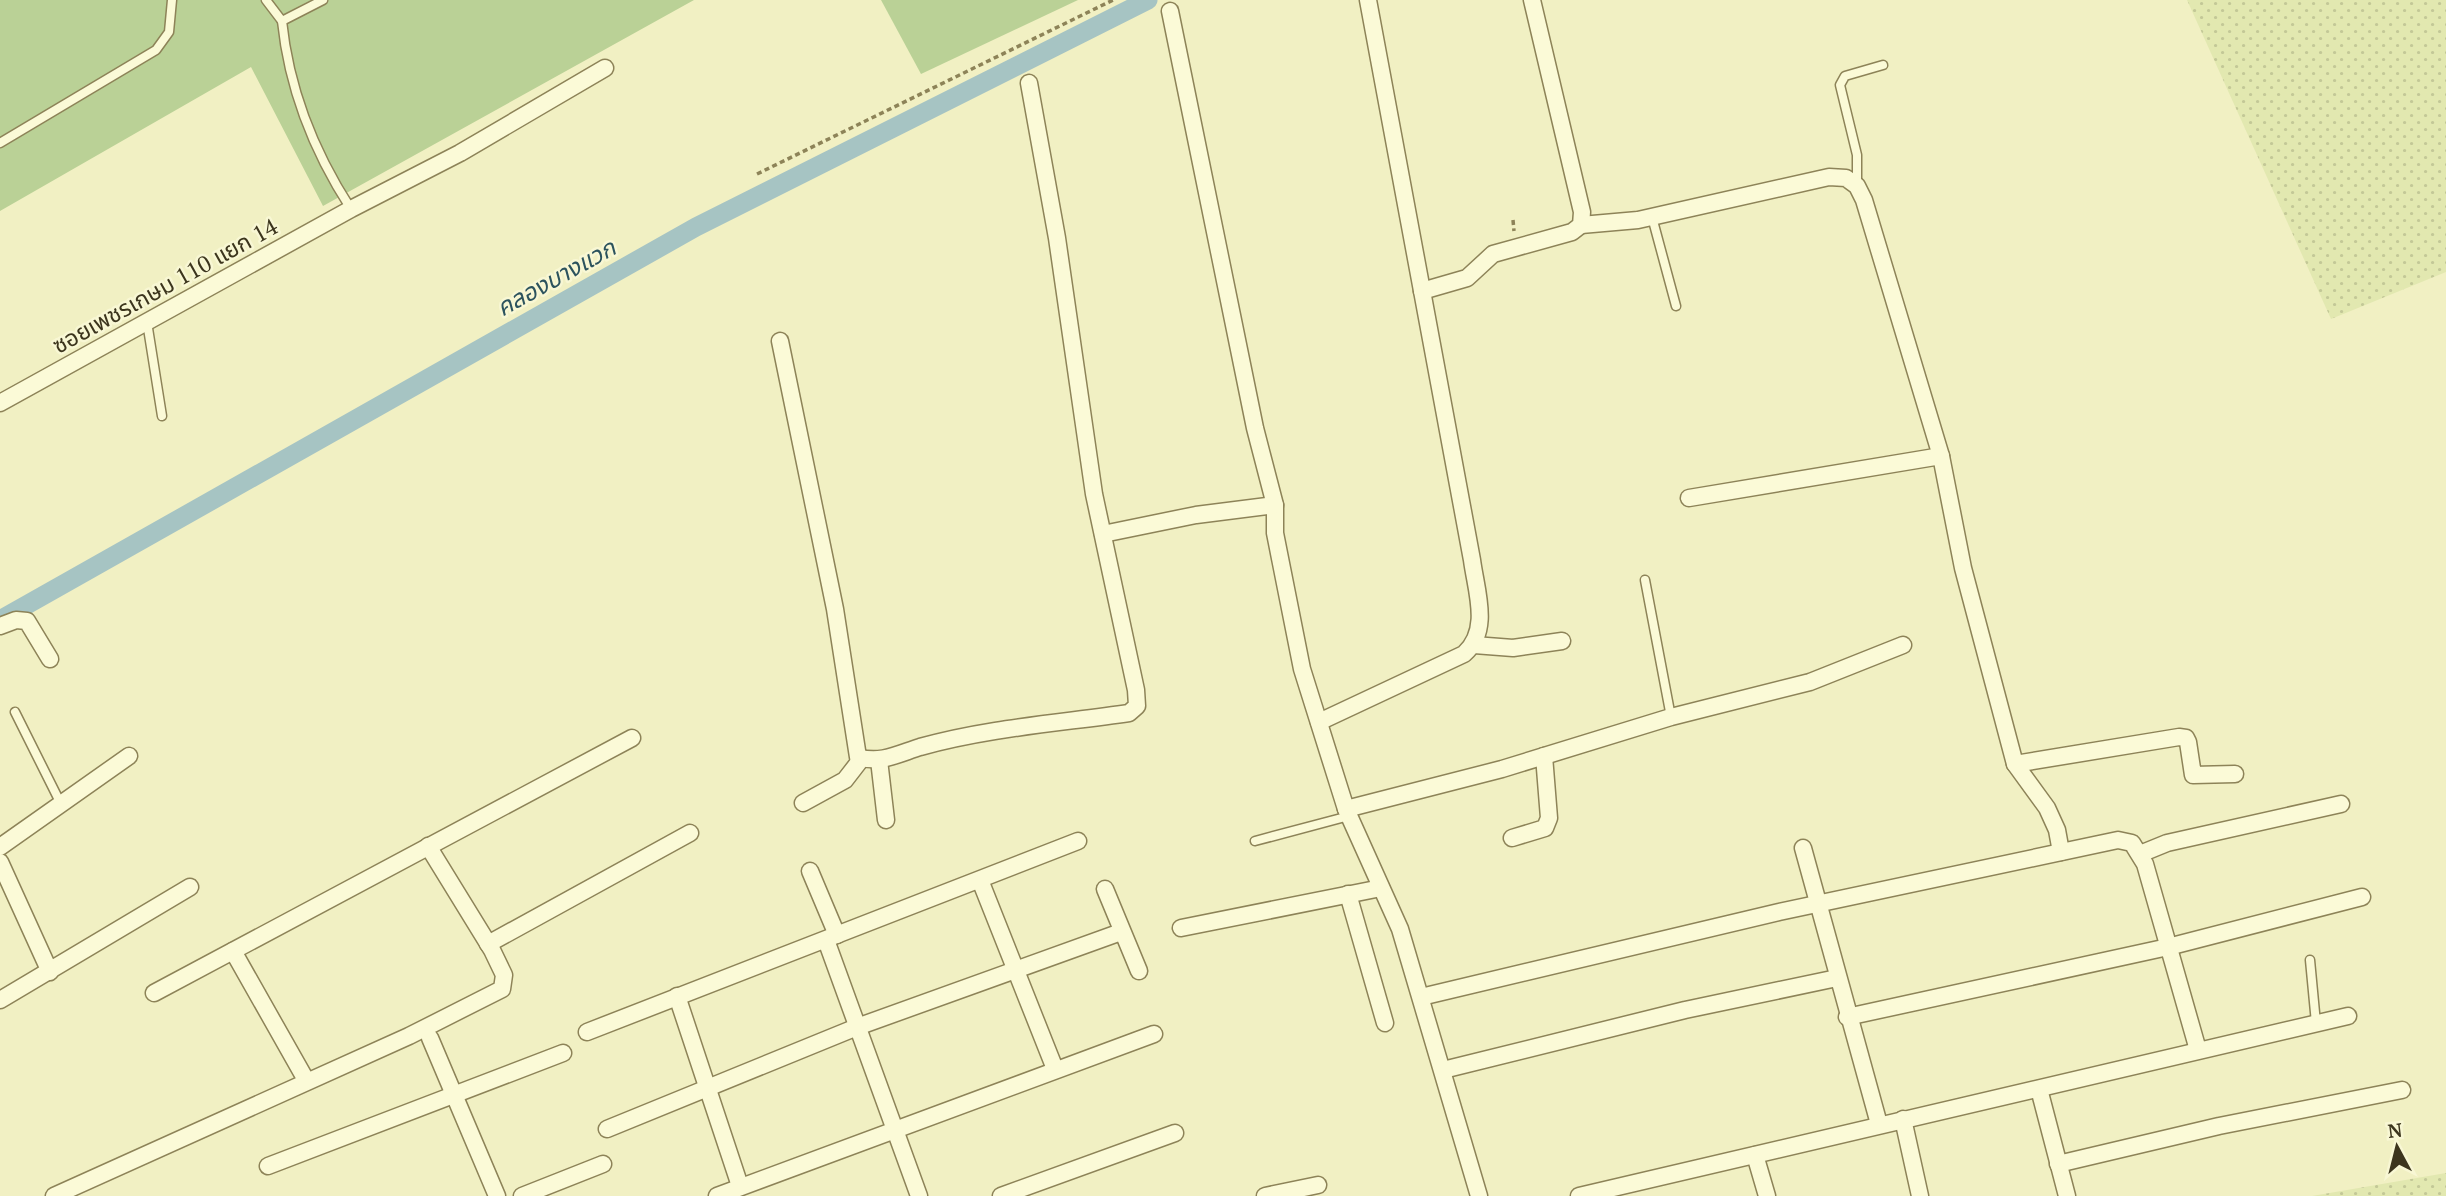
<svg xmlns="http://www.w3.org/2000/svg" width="2446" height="1196" font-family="'PT Serif','Noto Sans Thai',serif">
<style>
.farmland{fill:url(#farmland-dots)}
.green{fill:#bad196}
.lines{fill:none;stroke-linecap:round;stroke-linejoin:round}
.canal{stroke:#a6c4c3;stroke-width:19}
.lane-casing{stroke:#8d8358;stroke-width:11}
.street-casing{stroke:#8d8358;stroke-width:19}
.path{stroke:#8d8358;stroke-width:3.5;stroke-dasharray:5 3.5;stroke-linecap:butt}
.lane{stroke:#fbfad7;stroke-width:8}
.street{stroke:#fbfad7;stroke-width:16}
.labels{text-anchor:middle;stroke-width:5;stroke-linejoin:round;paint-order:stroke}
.street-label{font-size:23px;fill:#3c351d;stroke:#f8f7d4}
.water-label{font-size:24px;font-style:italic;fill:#2c535d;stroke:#f8f7d4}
</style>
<defs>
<pattern id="farmland-dots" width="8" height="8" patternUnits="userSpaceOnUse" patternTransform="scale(1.75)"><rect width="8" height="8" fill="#e2e8b0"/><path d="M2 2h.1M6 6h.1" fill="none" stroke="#c3c897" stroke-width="1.8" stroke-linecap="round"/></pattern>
</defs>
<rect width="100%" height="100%" fill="#f1f0c3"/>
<g class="farmland">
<polygon points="2187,0 2446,0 2446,272 2331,319"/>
<polygon points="2446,1173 2446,1196 2312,1196"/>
</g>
<g class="green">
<polygon points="0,0 694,0 323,206 251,67 0,211"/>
<polygon points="881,0 1078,0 921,74"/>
</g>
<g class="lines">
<polyline class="canal" points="0,620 696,227 1148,0"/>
<g class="lane-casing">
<g id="lane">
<polyline points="266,0 282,21"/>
<path d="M323,0L282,21C289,89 314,152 351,209"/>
<polyline points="0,143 156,50 169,32 172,0"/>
<polyline points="1857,186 1857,155 1840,85 1845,76 1883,65"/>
<polyline points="1652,217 1676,306"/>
<polyline points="147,322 162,416"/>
<polyline points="1645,580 1671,717"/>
<polyline points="15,712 61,804"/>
<polyline points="1255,841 1349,816"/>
<polyline points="2310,960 2316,1023"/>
</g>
</g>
<g class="street-casing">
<g id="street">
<polyline points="1170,11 1255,428 1275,505 1275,533 1302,669 1346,809 1400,929 1479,1196"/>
<polyline points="1581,225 1638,220 1829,177 1846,178 1857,186 1864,200 1941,456 1963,568 2015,764 2047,808 2057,830 2061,852"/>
<polyline points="1422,291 1467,278 1493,254 1572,232 1581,225 1582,212 1532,0"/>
<path d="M780,341L835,609L858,757C880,764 898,754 920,747C988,728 1060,723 1129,713L1137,706L1136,690L1094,494L1057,238L1029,83"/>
<polyline points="0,403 351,209 460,153 605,68"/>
<polyline points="1689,498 1941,456"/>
<polyline points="1103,534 1196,515 1275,505"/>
<polyline points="0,626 16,620 27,621 50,659"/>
<polyline points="1474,645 1513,648 1562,641"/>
<path d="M1319,722L1464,654C1491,630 1476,591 1472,560L1368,0"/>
<polyline points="879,760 886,820"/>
<polyline points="2015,764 2179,737 2186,738 2188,742 2193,775 2235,774"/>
<polyline points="803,803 845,780 862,758"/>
<polyline points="1346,809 1502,769 1671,717 1810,682 1903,645"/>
<polyline points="1512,838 1545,828 1549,818 1544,756"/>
<polyline points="0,847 129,756"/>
<polyline points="1803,848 1879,1124"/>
<polyline points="2140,854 2167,843 2341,804"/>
<polyline points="0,862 50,972"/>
<polyline points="810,871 837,935"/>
<polyline points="980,880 1055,1069"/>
<polyline points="1105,889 1139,971"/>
<polyline points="1348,894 1385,1023"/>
<polyline points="1181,928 1381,888"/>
<polyline points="826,940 919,1196"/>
<polyline points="488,944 690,833"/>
<polyline points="233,951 306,1080"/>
<polyline points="154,993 632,738"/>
<polyline points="677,996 740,1186"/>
<polyline points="1421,997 1779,912 2118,840 2132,843 2145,864 2198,1050"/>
<polyline points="0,1000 190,887"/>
<polyline points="1847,1017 2168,947 2362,897"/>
<polyline points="587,1032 1078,841"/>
<polyline points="430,1038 497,1196"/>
<polyline points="1443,1070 1685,1010 1837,978"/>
<polyline points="2039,1089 2067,1196"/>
<polyline points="1903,1119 1920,1196"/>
<polyline points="607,1129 857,1027 1121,932"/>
<polyline points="1755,1155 1767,1196"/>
<polyline points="2058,1164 2219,1126 2402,1090"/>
<polyline points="268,1166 563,1053"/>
<polyline points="54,1196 409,1036 502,989 504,975 492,950 428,846"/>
<polyline points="522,1196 603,1164"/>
<polyline points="717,1196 1154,1034"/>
<polyline points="1001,1196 1175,1133"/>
<polyline points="1265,1196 1318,1185"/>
<polyline points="1579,1196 2348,1016"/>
</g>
</g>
<g class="path">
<polyline points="757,174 1113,0"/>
<polyline points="1513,220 1514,231"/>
</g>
<use href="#lane" class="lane"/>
<use href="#street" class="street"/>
</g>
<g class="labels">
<g class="street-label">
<text transform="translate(165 286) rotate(-29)" y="8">ซอยเพชรเกษม 110 แยก 14</text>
</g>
<g class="water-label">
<text transform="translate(556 278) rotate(-29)" y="8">คลองบางแวก</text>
</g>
</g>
<g transform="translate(2397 1147) rotate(353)" stroke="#f8f7d4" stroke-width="5" paint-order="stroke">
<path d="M0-5L12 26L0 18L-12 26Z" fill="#3c351d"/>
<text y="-10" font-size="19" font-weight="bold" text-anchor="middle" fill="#3c351d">N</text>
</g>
</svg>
